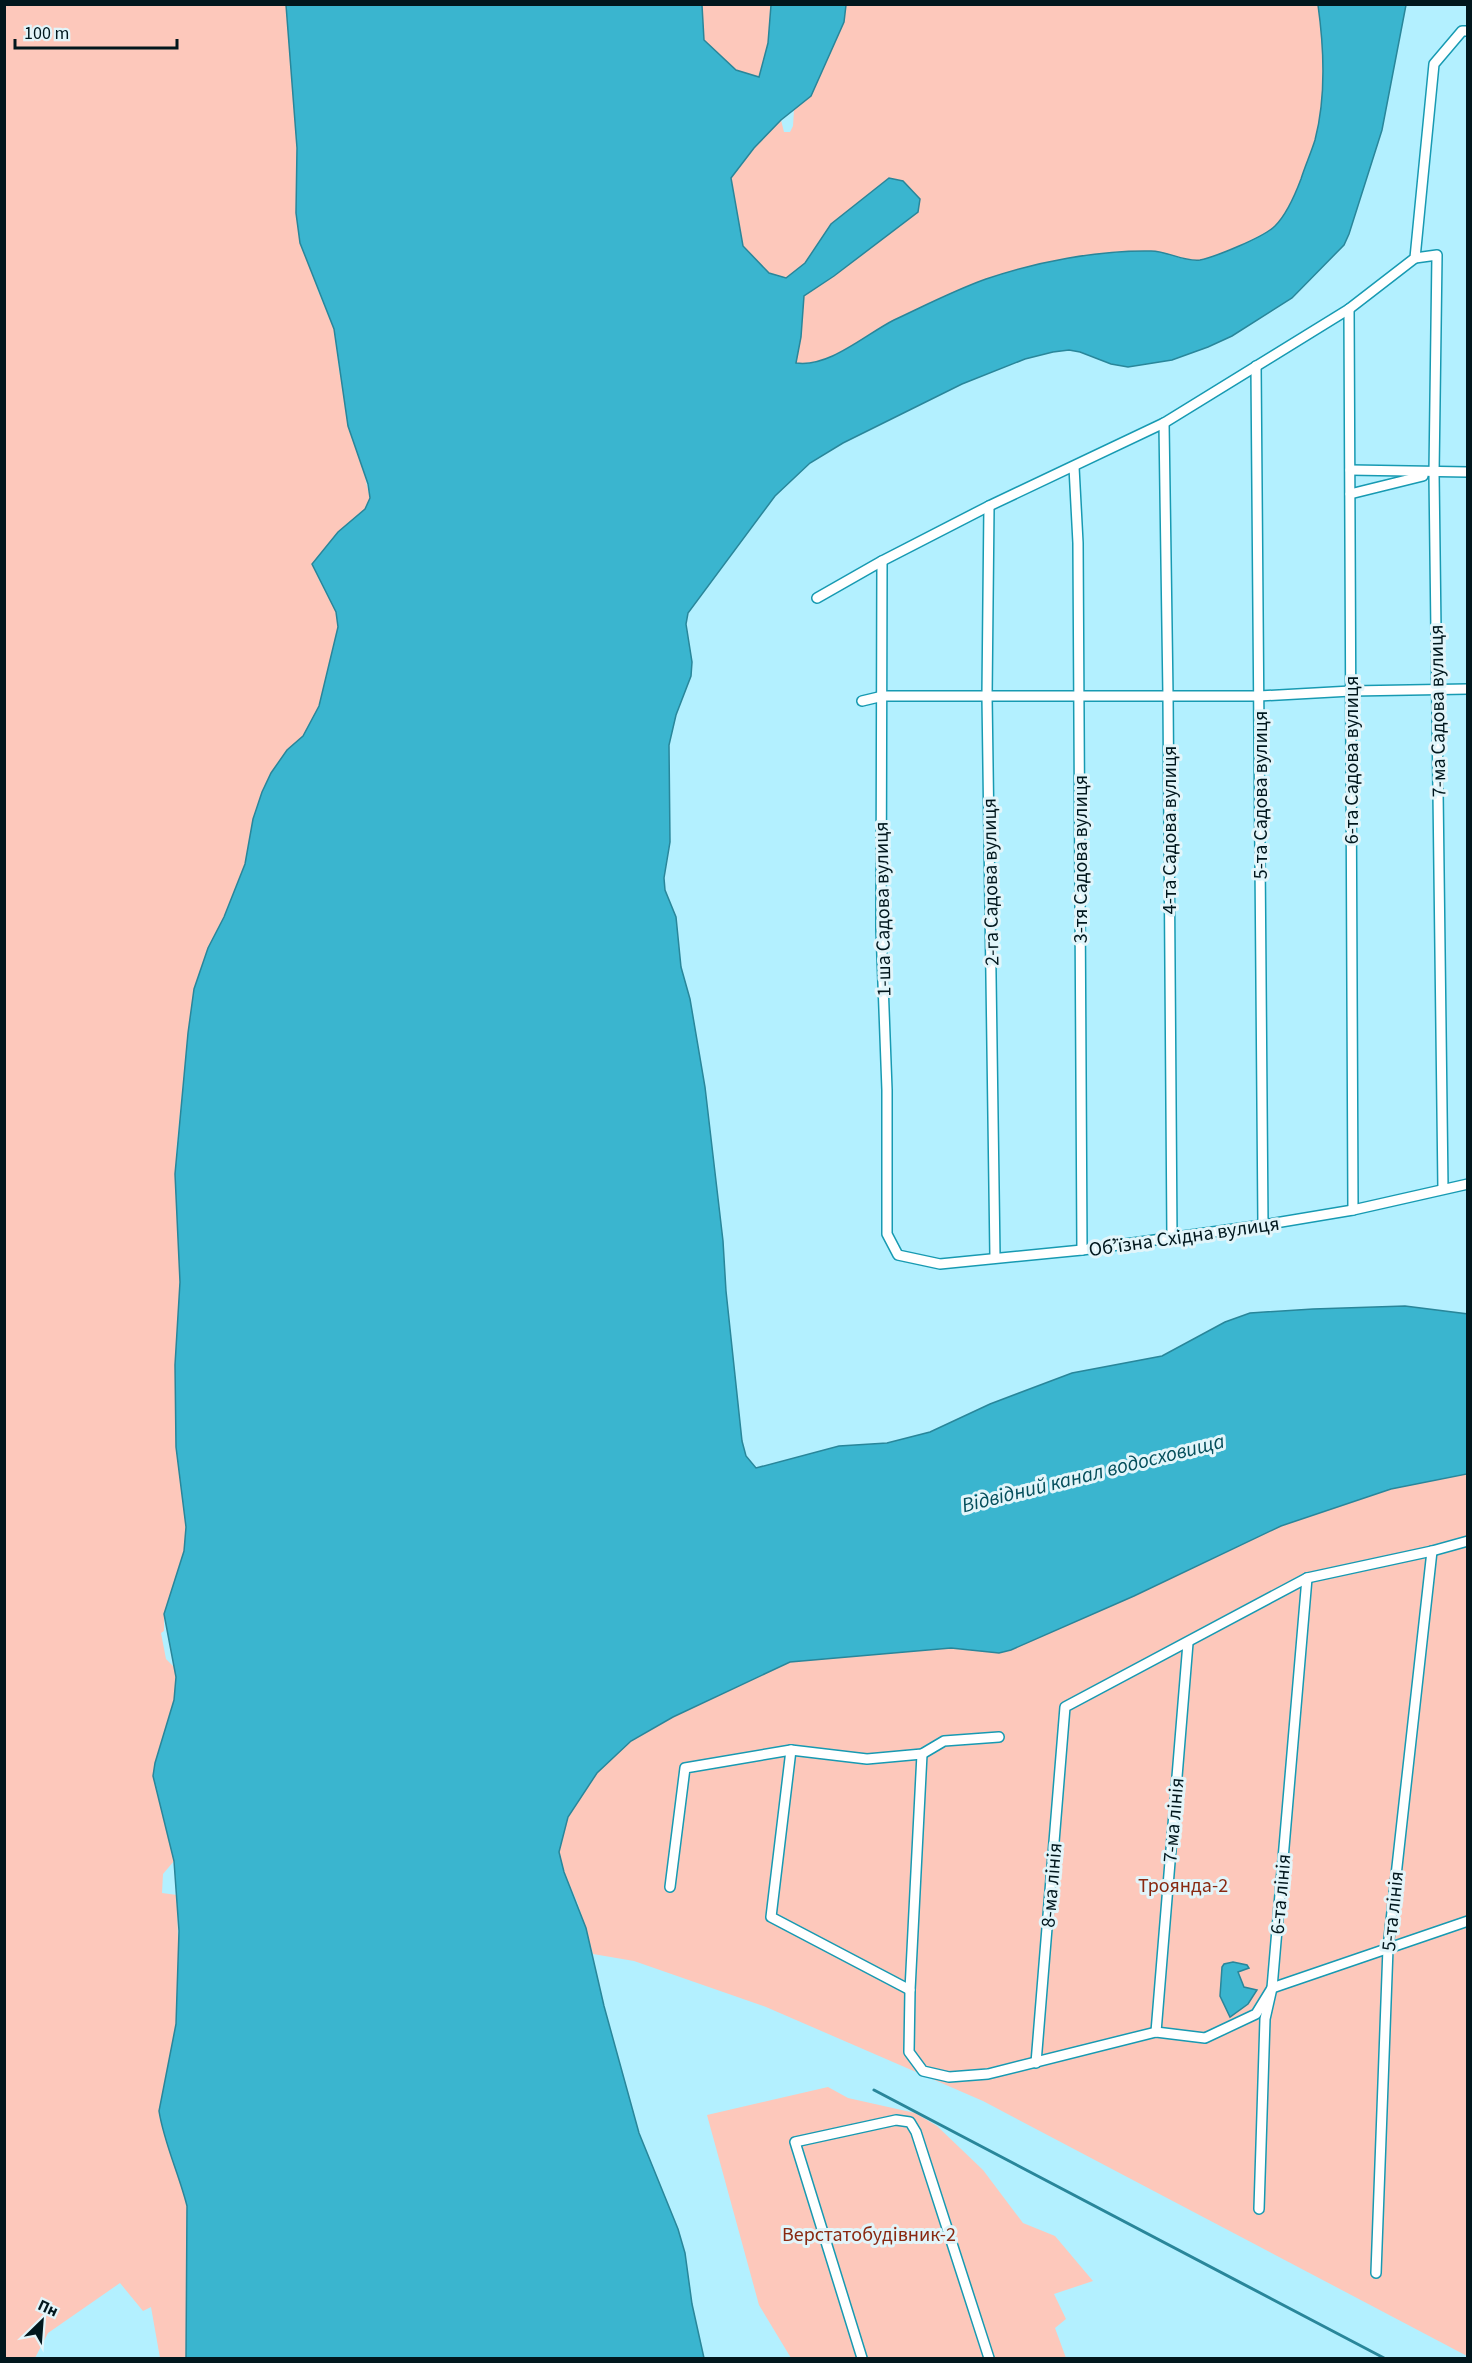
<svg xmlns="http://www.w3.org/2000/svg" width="1472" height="2363" font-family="'Source Sans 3',sans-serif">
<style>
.green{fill:#fdc8bb}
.water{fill:#3ab5cf;stroke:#29869a;stroke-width:1.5}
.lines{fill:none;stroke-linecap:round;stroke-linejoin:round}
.stream{stroke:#29869a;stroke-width:3}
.minor-casing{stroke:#179ab2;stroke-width:12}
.minor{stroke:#fff;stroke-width:9}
.labels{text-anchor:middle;stroke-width:6;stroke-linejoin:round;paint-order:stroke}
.street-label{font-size:20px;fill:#01171d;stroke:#e2f5fa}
.park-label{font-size:20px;fill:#892911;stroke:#e2f5fa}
.water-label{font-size:21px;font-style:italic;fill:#044e5b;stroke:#e2f5fa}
</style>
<rect width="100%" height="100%" fill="#b3f0ff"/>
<g class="green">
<path d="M5,5H286L297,148L296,213L318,291L334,329L339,370L370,498L365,509L338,532L318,578L336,612L338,627L319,706L303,736L287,750L253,819L245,864L224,917L208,948L188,1033L176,1152L180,1282L175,1365L176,1447L186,1527L184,1551L164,1614V1631L161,1633L166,1659L174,1667L176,1677L174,1700L170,1720L153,1776L174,1861L163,1874L162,1893L177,1895L179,1990L176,2024L159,2111C164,2143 179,2174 187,2206L186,2358H160L151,2307L143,2311L120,2283L48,2333L35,2358H5Z"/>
<polygon points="684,5 771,5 782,84 683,115"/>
<path d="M793,5H1318C1324,48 1326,98 1315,140C1311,153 1305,166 1301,179C1295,195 1287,214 1275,226C1264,236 1215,257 1200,260C1183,262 1168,251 1151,251C1100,250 1033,263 986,279C955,290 924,306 894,320C863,335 832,366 796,363L787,305L664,249L731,178L754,148L781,120L784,132H790L793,126L794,110L806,67Z"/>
<polygon points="1467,1474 1467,2356 983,2101 766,2007 634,1961 593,1954 578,1904 564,1872 559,1852 561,1839 568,1817 597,1773 631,1741 673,1717 790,1662 951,1648 999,1653 1011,1650 1217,1557 1281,1526 1391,1489"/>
<polygon points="828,2087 848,2098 915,2113 937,2126 983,2170 1023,2223 1055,2236 1093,2281 1054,2294 1066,2319 1055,2328 1066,2358 791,2358 759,2305 707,2115"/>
</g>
<g class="water">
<path d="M286,5H702L704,40L736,70L759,77L768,43L771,5H846L844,22L811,96L781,120L754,148L731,178L743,246L769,273L786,278L805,263L831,224L889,178L903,181L920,199L918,212L834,276L804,296L801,337L796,363C829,368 866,334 894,320C924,306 955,290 986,279C1035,262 1099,250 1151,251C1168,251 1183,262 1200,260C1215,257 1264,237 1275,226C1287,214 1295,195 1301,179C1305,166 1311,153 1315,140C1326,98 1324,48 1318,5H1406L1382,130L1349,234L1344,245L1292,298L1232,336L1208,347L1172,360L1128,367L1111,364L1080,352L1069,350L1053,352L1025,359L962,384L843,443L810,463L775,496L688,613L686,624L692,662L691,676L676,715L669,745L670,842L664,878L665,890L676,917L681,967L690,999L705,1087L723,1241L726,1291L742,1441L746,1456L756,1468L839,1446L887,1443L930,1432L990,1404L1072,1373L1162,1356L1225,1322L1250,1313L1313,1309L1405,1306L1468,1314L1467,1474L1391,1489L1281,1526L1134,1596L1011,1650L999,1653L951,1648L790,1662L673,1717L631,1741L597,1773L568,1817L559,1852L564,1872L586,1928L604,2006L639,2133L678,2229L685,2253L692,2304L704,2358H186L187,2206C179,2174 164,2143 159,2111L176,2024L179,1931L174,1861L153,1776L155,1763L174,1700L176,1677L164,1614L184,1551L186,1527L176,1447L175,1365L180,1282L175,1174L188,1033L194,989L208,948L224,917L245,864L253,819L262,792L271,773L287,750L303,736L319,706L338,627L336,612L312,564L338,532L365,509L370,498L368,484L348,426L334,329L300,243L296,213L297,148Z"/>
<polygon points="1233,1962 1247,1965 1249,1968 1238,1972 1244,1987 1257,1990 1248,2004 1230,2017 1220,1996 1222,1967 1224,1964"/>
</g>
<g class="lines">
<polyline class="stream" points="874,2090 1384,2358"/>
<g class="minor-casing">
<g id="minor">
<polyline points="1415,258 1437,255 1434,473 1443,1189"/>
<polyline points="1349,309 1353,1210"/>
<polyline points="1256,366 1263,1225"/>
<polyline points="1164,423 1168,696 1172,1238"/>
<polyline points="1074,467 1078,543 1082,1250"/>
<polyline points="1350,470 1468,472"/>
<polyline points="1350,494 1423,476"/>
<polyline points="989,506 987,696 995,1257"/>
<polyline points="882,561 881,929 887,1090 887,1234 898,1255 940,1264 1082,1250 1263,1225 1353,1210 1468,1184"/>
<polyline points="817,598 882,561 989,506 1164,423 1349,309 1415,258 1434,64 1462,31 1468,31"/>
<polyline points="862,701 883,696 1259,696 1351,691 1468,689"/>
<polyline points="791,1750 771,1917 910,1990"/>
<polyline points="922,1754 910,1990 909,2052 923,2071 949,2077 988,2074 1156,2032 1205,2038 1256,2014 1272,1988 1468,1921"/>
<polyline points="670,1887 685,1768 791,1750 867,1759 922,1754 944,1741 999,1737"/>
<polyline points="1156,2032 1188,1643"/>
<polyline points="1036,2063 1065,1707 1307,1578 1432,1551 1468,1541"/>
<polyline points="1259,2209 1265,2019 1272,1988 1307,1578"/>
<polyline points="1376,2273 1388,1948 1432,1551"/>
<polyline points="862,2358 795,2142 896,2120 910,2122 916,2132 989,2358"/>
</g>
</g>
<use href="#minor" class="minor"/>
</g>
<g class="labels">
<g class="street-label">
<text transform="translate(1437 711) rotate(-91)" y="7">7-ма Садова вулиця</text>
<text transform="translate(1351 760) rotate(-90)" y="7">6-та Садова вулиця</text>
<text transform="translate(1260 795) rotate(-90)" y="7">5-та Садова вулиця</text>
<text transform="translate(1169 830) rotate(-90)" y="7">4-та Садова вулиця</text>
<text transform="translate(1080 859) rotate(-90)" y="7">3-тя Садова вулиця</text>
<text transform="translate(990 882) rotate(-91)" y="7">2-га Садова вулиця</text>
<text transform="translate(882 909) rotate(-91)" y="7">1-ша Садова вулиця</text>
<text transform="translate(1184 1236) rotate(-8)" y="7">Обʼїзна Східна вулиця</text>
<text transform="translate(1173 1820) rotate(-85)" y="7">7-ма лінія</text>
<text transform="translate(1051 1885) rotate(-85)" y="7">8-ма лінія</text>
<text transform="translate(1280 1894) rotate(-85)" y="7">6-та лінія</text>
<text transform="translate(1392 1911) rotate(-84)" y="7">5-та лінія</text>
</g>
<g class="park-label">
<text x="1183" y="1892">Троянда-2</text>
<text x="869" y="2241">Верстатобудівник-2</text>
</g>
<g class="water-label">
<text transform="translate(1093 1473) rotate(-14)" y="7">Відвідний канал водосховища</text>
</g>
</g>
<rect width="1472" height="2363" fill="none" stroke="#01171d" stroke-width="12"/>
<g transform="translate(42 2321) rotate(25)" stroke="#e2f5fa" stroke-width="4.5" paint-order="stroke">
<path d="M0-4.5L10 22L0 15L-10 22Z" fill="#01171d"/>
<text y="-9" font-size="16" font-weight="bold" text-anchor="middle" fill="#01171d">Пн</text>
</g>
<path d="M15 39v9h162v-9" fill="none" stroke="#01171d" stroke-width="3"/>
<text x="24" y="39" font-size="18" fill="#01171d" stroke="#e2f5fa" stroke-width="4.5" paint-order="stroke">100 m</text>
</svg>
